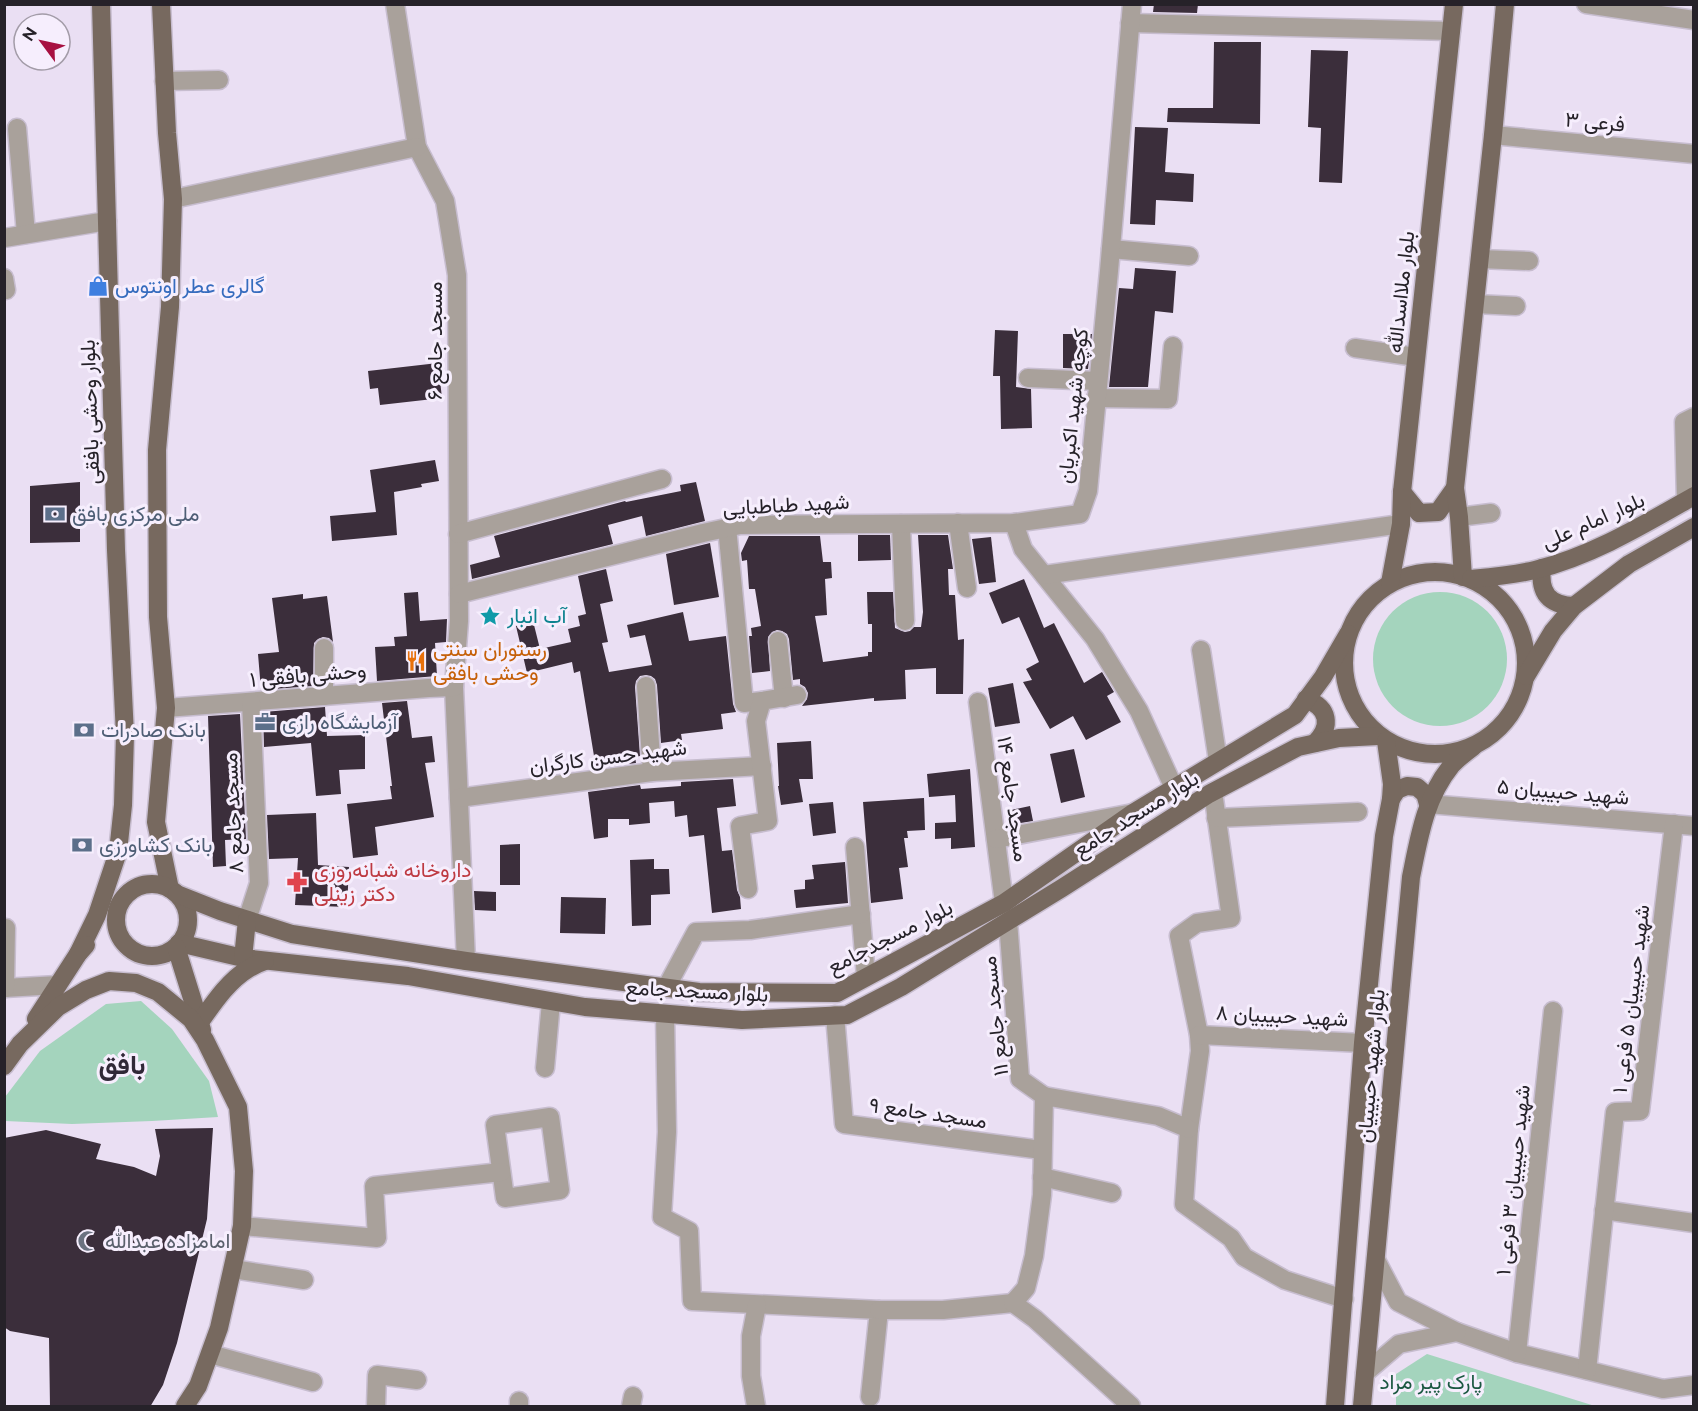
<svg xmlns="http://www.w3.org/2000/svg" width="1698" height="1411" font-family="Raleway,Vazirmatn,sans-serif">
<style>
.green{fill:#a4d4bd}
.building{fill:#3b2e3b}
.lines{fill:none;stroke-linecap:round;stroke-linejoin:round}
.minor-casing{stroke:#c7bdcf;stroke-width:21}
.major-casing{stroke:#c7bdcf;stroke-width:21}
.minor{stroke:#a9a19b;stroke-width:18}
.major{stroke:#77695f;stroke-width:18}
.labels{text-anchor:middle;stroke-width:6;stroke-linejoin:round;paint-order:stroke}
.street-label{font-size:21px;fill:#262229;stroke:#f6eefd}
.shop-label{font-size:21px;fill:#366cbe;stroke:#f6eefd;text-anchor:start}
.service-label{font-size:21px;fill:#4e5e75;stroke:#f6eefd;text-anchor:start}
.culture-label{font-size:21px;fill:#0d838f;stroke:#f6eefd;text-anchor:start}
.food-label{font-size:21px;fill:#c56008;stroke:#f6eefd;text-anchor:start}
.health-label{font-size:21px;fill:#be3a42;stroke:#f6eefd;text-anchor:start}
.worship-label{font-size:21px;fill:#5b616d;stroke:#f6eefd;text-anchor:start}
.park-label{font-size:21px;fill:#1b5841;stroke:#f6eefd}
.district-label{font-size:27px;font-weight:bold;fill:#302837;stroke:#f6eefd}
</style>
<rect width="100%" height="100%" fill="#eadff3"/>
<g class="green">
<circle cx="1440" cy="659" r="67"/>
<polygon points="141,1001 172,1029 209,1081 218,1117 152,1121 72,1124 5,1121 5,1097 40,1051 106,1004"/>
<polygon points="1427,1354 1595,1406 1396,1406 1396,1374"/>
</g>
<g class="building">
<polygon points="1154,4 1198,4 1197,13 1153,12"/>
<polygon points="1214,42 1261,42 1260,124 1167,122 1168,108 1213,108"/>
<polygon points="1311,50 1348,51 1342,183 1319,182 1321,128 1308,127"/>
<polygon points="1135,127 1168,128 1165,172 1194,174 1193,202 1156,200 1155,225 1130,224"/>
<polygon points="1135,268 1176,271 1173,313 1155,311 1148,387 1109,387 1119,288 1133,289"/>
<polygon points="995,330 1018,331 1016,387 1031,389 1032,428 1001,429 1000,376 993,376"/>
<polygon points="1063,334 1092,334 1088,369 1063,368"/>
<polygon points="438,363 442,398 380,405 378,388 370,389 368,371"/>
<polygon points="435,460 439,481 421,484 422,487 394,492 397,535 332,541 330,516 376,512 370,470"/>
<polygon points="80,482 80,542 30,543 30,486"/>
<polygon points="696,482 705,521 646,536 642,516 608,525 613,544 472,579 470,565 500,557 494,536 625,501 626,502 681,491 680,485"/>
<polygon points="858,535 890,535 891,560 858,561"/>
<polygon points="918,535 948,535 953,569 948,569 949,595 955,595 958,640 964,639 963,694 936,694 936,668 905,670 906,699 874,701 874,698 802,706 807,699 808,693 805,687 800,684 800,679 793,680 789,639 787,634 782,631 777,630 772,632 768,637 770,671 752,673 749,636 752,636 751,628 761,626 755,589 749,589 747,560 742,561 741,553 749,536 820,536 823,562 831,562 832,578 825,579 827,615 815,616 823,662 868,656 868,652 872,652 872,624 868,624 867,592 893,592 895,628 905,632 910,631 914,627 921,627 923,612"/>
<polygon points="991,537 996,582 979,584 972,539"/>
<polygon points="710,543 719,597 674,605 666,554"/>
<polygon points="606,569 613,601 600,604 608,642 602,643 609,672 652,665 645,635 630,638 627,625 683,612 689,641 726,636 733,704 736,712 721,714 723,729 681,734 682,740 661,743 657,685 655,679 651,676 646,675 640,676 636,681 635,687 640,756 635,757 636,763 596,768 580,671 574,673 572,662 527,673 516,626 533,621 540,649 571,642 568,629 580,626 578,616 586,614 578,576"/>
<polygon points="1024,579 1044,628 1054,623 1084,683 1102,672 1114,692 1107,696 1121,722 1086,740 1073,716 1050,729 1023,682 1032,680 1026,669 1039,662 1019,617 1002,624 989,593"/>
<polygon points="418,592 420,621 447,619 446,642 435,643 437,676 377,681 375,647 395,646 394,637 407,636 404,593"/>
<polygon points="303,594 303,599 327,596 333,642 329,638 323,637 318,639 314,643 313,686 261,690 258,654 279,652 272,598"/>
<polygon points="1013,683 1020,723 995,727 988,688"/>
<polygon points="407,701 412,738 432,736 435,762 425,763 434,817 375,827 378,855 353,858 347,804 392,799 390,786 392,786 382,703"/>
<polygon points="325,707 327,736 365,735 365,769 339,770 341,794 316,796 311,743 264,747 263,712"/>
<polygon points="240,714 246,839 225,840 226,866 213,867 208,716"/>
<polygon points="811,741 813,779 799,779 803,802 781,805 778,786 779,786 777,743"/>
<polygon points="1074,749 1085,797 1061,803 1050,754"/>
<polygon points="970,769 975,847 951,849 951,838 935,839 935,823 956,822 955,795 929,797 927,774"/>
<polygon points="733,779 736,806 717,808 722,851 732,850 737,890 740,897 741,909 712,913 704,835 689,837 687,815 675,817 674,801 649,803 650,823 629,825 629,819 608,819 608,837 594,839 588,792 640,785 641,789 681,786 681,782"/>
<polygon points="924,798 925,830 907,831 908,838 904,838 908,867 899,868 903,899 871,903 863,802"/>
<polygon points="833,802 836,833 813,836 809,804"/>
<polygon points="1030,806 1033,821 1014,824 1011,810"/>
<polygon points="316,813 318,865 349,867 347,907 295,905 298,858 269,859 267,815"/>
<polygon points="520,844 520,885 500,885 500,845"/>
<polygon points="654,859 654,869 669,869 670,894 651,895 651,925 632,926 630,860"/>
<polygon points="845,862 848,903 796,908 794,890 805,889 805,880 814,879 812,865"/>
<polygon points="474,891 496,892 496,911 475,910"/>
<polygon points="561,897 606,898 605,934 560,933"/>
<polygon points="213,1128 207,1219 177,1343 163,1385 150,1407 50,1407 49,1338 10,1331 4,1327 4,1138 46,1130 101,1144 96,1159 134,1167 156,1176 160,1156 155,1129"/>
</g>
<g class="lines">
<g class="minor-casing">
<g id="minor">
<polyline points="395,4 417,147 445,201 457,275 459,621 454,687 466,961"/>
<polyline points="1586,4 1694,20"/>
<polyline points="1130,23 1451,31"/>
<polyline points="164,81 219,80"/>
<polyline points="17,128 26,234"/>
<polyline points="1493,135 1694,154"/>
<polyline points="173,199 417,147"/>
<polyline points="4,238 107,221"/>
<polyline points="1111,249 1189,256"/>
<polyline points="1480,259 1529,261"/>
<polyline points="4,278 6,290"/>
<polyline points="1475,304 1516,306"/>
<polyline points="1355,348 1416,357"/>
<polyline points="1028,378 1098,381"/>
<polyline points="1096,398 1168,399 1173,346"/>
<polyline points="1686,500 1684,422 1694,417"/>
<polyline points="1459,517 1491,513"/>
<polyline points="958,523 967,588"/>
<polyline points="1014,523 1023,549 1095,639 1139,711 1174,788"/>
<polyline points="901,524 905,621"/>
<polyline points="727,527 744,703 762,701"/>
<polyline points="458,534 662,479"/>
<polyline points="1044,575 1401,524"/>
<polyline points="459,594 703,533 740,525 1014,523 1080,514 1088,491 1109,271 1132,4"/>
<polyline points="778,641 784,698"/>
<polyline points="324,648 324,696"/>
<polyline points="1201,650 1218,761"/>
<polyline points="646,686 652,772"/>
<polyline points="978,702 1004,903"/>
<polyline points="166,708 429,688 454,687"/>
<polyline points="1213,792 1231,918 1197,923 1179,936 1199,1035 1200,1051 1189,1129 1184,1204 1231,1238 1244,1257 1285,1280 1344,1299"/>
<polyline points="459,798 652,772 762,766"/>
<polyline points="1428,804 1694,826"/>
<polyline points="1216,818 1358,812"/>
<polyline points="996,839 1133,813"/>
<polyline points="855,847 866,977"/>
<polyline points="748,889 740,826 768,821 756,721 762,701 797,695"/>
<polyline points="247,920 259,883 251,702"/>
<polyline points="1008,921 1020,1079 1044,1096"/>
<polyline points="4,988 58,985"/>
<polyline points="5,988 6,928"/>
<polyline points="666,988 696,932 750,930 861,914"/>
<polyline points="665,1014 667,1132 662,1217 689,1231 692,1301 879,1310 870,1397"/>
<polyline points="835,1015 844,1124 1042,1150"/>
<polyline points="1199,1035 1363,1043"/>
<polyline points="545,1068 551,1002"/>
<polygon points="550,1117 560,1190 505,1198 495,1125"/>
<polyline points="1042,1177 1112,1193"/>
<polyline points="1604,1210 1694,1223"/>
<polyline points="242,1226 377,1238 374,1186 501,1172"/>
<polyline points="233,1269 304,1280"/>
<polyline points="879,1310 943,1310 1013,1303"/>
<polyline points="1457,1332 1517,1353 1663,1389 1694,1385"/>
<polyline points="1517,1353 1553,1011"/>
<polyline points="210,1354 313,1382"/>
<polyline points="1587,1370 1615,1112 1640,1111 1674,824"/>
<polyline points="1365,1373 1399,1344 1457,1332 1398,1302 1376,1260"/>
<polyline points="376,1406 377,1375 417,1380"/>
<polyline points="519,1406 519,1401"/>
<polyline points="631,1406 633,1396"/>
<polyline points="756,1406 751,1376 751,1336 757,1305"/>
<polyline points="1131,1406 1035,1319 1013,1303 1026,1288 1034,1256 1042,1195 1044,1096 1158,1116 1189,1129"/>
</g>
</g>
<g class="major-casing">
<g id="major">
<polyline points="161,4 167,133 173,199 170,307 157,450 158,617 166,708 156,822 170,889"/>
<polyline points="1402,492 1419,513 1438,512 1455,488"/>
<path d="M1542,568C1539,593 1549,605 1574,606"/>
<circle cx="1435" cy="663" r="91"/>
<polyline points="1463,577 1459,517 1455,488 1493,135 1505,4"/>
<path d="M1471,579C1492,577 1514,575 1535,570C1592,556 1643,525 1694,496"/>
<polyline points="1390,583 1401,524 1402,492 1454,4"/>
<polyline points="1526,676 1553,631 1574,606 1629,564 1694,527"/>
<path d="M1306,699C1329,708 1332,726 1315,743"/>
<polyline points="1391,799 1397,790 1407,786 1417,787 1425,794 1428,804"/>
<circle cx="152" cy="920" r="36"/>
<polyline points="177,894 220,911 292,934 466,961 699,992 837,993 1004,903 1133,813 1295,715 1323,677 1348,634"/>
<polyline points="179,943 243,958 408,976 585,1007 742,1020 847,1015 901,987 1062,888 1209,794 1298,747 1339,738 1378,736"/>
<polyline points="176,947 202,1030"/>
<polyline points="78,954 97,915 118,852 123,805 125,735 116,550 101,4"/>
<polyline points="243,958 247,920"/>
<polyline points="36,1019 78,954 86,945"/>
<path d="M200,1022C213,1004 228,981 248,969C253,966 259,963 265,961"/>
<polyline points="4,1066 20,1044 58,1007 86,990 109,981 136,983 158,992 191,1019 205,1040 238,1107 244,1171 242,1226 219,1328 198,1386 185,1406"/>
<polyline points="1335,1406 1363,1043 1384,836 1391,799 1392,784 1386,741"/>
<path d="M1362,1406L1411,877C1419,838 1425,798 1451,766C1457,759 1465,753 1473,747"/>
</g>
</g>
<use href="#minor" class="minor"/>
<use href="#major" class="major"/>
</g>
<defs>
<g id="shop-bare" transform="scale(1.62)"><path d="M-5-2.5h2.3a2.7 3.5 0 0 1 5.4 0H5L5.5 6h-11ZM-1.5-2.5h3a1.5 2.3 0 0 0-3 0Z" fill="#3f7fe0" stroke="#f6eefd" stroke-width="2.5" paint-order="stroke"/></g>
<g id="bank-bare" transform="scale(1.62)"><path d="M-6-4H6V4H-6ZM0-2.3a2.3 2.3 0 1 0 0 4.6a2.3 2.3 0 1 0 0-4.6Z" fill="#5c6f8a" stroke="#f6eefd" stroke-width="2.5" paint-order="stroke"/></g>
<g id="sight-bare" transform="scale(1.62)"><path d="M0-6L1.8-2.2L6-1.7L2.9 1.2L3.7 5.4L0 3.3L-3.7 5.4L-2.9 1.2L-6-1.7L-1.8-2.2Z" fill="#0f9aa8" stroke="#f6eefd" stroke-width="2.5" paint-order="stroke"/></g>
<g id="restaurant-bare" transform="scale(1.62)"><path d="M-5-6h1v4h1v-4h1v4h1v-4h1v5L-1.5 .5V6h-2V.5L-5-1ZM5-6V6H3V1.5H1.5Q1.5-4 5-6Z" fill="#e8710a" stroke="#f6eefd" stroke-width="2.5" paint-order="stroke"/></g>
<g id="office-bare" transform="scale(1.62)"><path d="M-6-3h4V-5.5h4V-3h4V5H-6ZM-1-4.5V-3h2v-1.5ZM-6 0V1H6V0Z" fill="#5c6f8a" stroke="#f6eefd" stroke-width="2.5" paint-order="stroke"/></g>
<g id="pharmacy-bare" transform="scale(1.62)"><path d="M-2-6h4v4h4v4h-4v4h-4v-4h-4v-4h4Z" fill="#e0444e" stroke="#f6eefd" stroke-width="2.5" paint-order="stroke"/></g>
<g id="mosque-bare" transform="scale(1.62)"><path d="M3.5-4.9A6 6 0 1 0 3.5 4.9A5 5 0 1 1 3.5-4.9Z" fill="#6b7280" stroke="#f6eefd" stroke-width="2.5" paint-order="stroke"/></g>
</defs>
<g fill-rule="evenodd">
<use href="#shop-bare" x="98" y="286"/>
<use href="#bank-bare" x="55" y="514"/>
<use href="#sight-bare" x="490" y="616"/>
<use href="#restaurant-bare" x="416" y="661"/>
<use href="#office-bare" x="265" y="722"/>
<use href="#bank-bare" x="84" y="730"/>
<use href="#bank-bare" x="82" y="845"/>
<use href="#pharmacy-bare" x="297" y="882"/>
<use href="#mosque-bare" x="88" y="1241"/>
</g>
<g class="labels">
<g class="street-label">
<text transform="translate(1595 122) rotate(5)" y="7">فرعی ۳</text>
<text transform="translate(1401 292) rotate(-84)" y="7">بلوار ملااسدالله</text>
<text transform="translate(435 341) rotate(-90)" y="7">مسجد جامع ۶</text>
<text transform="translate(1073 406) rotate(-84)" y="7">کوچه شهید اکبریان</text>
<text transform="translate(90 412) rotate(-92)" y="7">بلوار وحشی بافقی</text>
<text transform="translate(786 505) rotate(-3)" y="7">شهید طباطبایی</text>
<text transform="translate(1593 521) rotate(-24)" y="7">بلوار امام علی</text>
<text transform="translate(308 675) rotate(-5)" y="7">وحشی بافقی ۱</text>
<text transform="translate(608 757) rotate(-7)" y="7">شهید حسن کارگران</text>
<text transform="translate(1563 792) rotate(5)" y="7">شهید حبیبیان ۵</text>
<text transform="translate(1013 799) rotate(82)" y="7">مسجد جامع ۱۴</text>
<text transform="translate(233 813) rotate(-93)" y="7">مسجد جامع ۸</text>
<text transform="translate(1136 814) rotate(-32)" y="7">بلوار مسجد جامع</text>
<text transform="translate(890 937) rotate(-27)" y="7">بلوار مسجدجامع</text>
<text transform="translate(697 991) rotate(3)" y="7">بلوار مسجد جامع</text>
<text transform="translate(1631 999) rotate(-83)" y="7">شهید حبیبیان ۵ فرعی ۱</text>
<text transform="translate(995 1016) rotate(-96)" y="7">مسجد جامع ۱۱</text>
<text transform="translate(1282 1016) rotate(3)" y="7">شهید حبیبیان ۸</text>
<text transform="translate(1371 1066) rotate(-85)" y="7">بلوار شهید حبیبیان</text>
<text transform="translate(928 1113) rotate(8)" y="7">مسجد جامع ۹</text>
<text transform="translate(1513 1180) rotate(-84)" y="7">شهید حبیبیان ۳ فرعی ۱</text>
</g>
<g class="shop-label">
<text x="115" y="293">گالری عطر اونتوس</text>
</g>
<g class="service-label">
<text x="72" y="521">ملی مرکزی بافق</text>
<text x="282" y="729">آزمایشگاه رازی</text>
<text x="101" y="737">بانک صادرات</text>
<text x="99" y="852">بانک کشاورزی</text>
</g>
<g class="culture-label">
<text x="507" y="623">آب انبار</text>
</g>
<g class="food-label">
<text x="433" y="656">رستوران سنتی<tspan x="433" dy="24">وحشی بافقی</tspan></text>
</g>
<g class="health-label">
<text x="314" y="877">داروخانه شبانه‌روزی<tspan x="314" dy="24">دکتر زینلی</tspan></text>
</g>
<g class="worship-label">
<text x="105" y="1248">امامزاده عبدالله</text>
</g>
<g class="park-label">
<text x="1431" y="1389">پارک پیر مراد</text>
</g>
<g class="district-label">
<text x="122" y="1074">بافق</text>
</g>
</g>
<rect width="1698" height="1411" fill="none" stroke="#262229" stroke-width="12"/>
<g transform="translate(42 42) rotate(303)"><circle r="28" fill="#f6eefd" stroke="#a39ca8" stroke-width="1.5"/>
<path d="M0-4.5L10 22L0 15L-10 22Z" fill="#a71041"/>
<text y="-9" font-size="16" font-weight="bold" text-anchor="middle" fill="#262229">N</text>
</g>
</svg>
